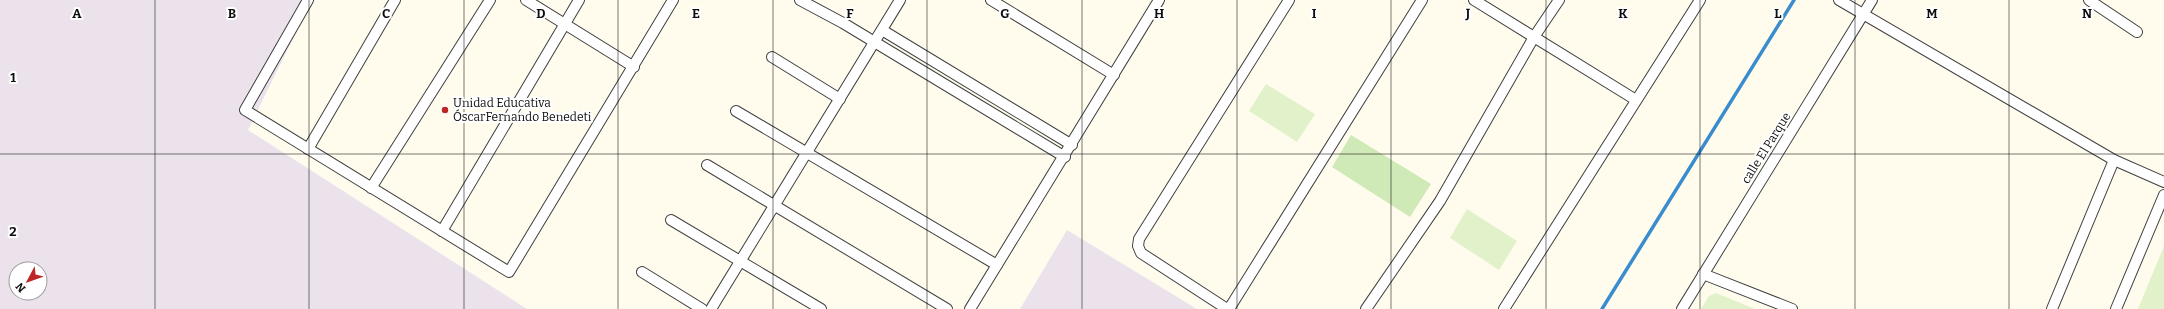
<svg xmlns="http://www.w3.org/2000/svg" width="2164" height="309" font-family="Bitter,serif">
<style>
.industrial{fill:#ece2ec;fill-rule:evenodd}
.green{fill:#cfe9b7}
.pitch{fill:#e1f1c9}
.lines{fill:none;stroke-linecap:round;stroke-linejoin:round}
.stream{stroke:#398cce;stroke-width:3.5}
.minor-casing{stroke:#404040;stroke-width:12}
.minor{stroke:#fff;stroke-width:10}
.grid{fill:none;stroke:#0d0d0d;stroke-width:1;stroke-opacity:0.55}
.poi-dot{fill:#be2525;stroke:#fff;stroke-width:1.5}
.labels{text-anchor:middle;stroke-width:4;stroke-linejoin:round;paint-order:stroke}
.poi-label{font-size:12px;fill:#0d0d0d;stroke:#fff;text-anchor:start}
.street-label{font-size:12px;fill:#0d0d0d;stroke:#fff}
.grid-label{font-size:13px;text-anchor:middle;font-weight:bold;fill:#0d0d0d;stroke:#fff;stroke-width:4;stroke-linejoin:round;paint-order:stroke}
</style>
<rect width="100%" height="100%" fill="#fffcee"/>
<g class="industrial">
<path d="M0,0H312L248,130L527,309H0ZM16,269H40V293H16Z"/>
<polygon points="1067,230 1197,309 1020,309"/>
</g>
<polygon class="green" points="1351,135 1431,184 1410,217 1332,167"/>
<g class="pitch">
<polygon points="1266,84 1315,114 1297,142 1249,111"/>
<polygon points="1467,209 1517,241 1499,270 1450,238"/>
<polygon points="2164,246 2164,309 2138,309"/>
<polygon points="1716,293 1755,309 1701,309 1709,296"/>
</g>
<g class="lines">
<polyline class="stream" points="1602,309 1794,0"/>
<g class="minor-casing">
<g id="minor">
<polyline points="308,0 245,110 509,272 673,0"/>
<polyline points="526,0 634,67"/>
<polyline points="800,0 843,23 1065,157"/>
<polyline points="991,0 1114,75"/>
<polyline points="1474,0 1636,100"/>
<polyline points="1839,0 2114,160 2164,182"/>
<polyline points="2089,0 2137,32"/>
<polyline points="882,30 1072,145"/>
<polyline points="772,57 840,99"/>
<polyline points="736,111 997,265"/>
<polyline points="308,149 395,0"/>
<polyline points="707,165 947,309"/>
<polyline points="371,188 490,0"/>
<polyline points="671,220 821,309"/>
<polyline points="442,231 579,0"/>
<polyline points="642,272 702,309"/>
<polyline points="1703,274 1792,309"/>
<polyline points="711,309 900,0"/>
<polyline points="970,309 1159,0"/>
<polyline points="1227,309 1141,253 1138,246 1139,239 1289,0"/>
<polyline points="1229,309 1422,0"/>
<polyline points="1366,309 1440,201 1534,37 1559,0"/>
<polyline points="1504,309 1700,0"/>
<polyline points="1682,309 1872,0"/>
<polyline points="2052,309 2114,160"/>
<polyline points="2116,309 2164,195"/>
</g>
</g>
<use href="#minor" class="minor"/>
</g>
<path class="grid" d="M155,0V309M309,0V309M464,0V309M618,0V309M773,0V309M927,0V309M1082,0V309M1237,0V309M1391,0V309M1546,0V309M1700,0V309M1855,0V309M2009,0V309M0,154H2164"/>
<circle class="poi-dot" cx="445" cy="110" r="4"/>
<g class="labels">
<g class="poi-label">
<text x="453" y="107">Unidad Educativa<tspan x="453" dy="14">ÓscarFernando Benedeti</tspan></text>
</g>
<g class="street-label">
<text transform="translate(1766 148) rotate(-58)" y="4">calle El Parque</text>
</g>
</g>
<g class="grid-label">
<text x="77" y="18">A</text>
<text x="232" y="18">B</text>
<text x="386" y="18">C</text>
<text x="541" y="18">D</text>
<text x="696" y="18">E</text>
<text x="850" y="18">F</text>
<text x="1005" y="18">G</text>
<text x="1159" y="18">H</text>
<text x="1314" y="18">I</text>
<text x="1468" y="18">J</text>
<text x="1623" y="18">K</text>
<text x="1778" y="18">L</text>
<text x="1932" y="18">M</text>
<text x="2087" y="18">N</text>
<text x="13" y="82">1</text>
<text x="13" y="236">2</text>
</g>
<g transform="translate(28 281) rotate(229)"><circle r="19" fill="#ffffff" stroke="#9e9e9e"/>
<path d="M0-3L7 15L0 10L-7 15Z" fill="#be2525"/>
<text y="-6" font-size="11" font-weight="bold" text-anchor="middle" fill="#0d0d0d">N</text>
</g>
</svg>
